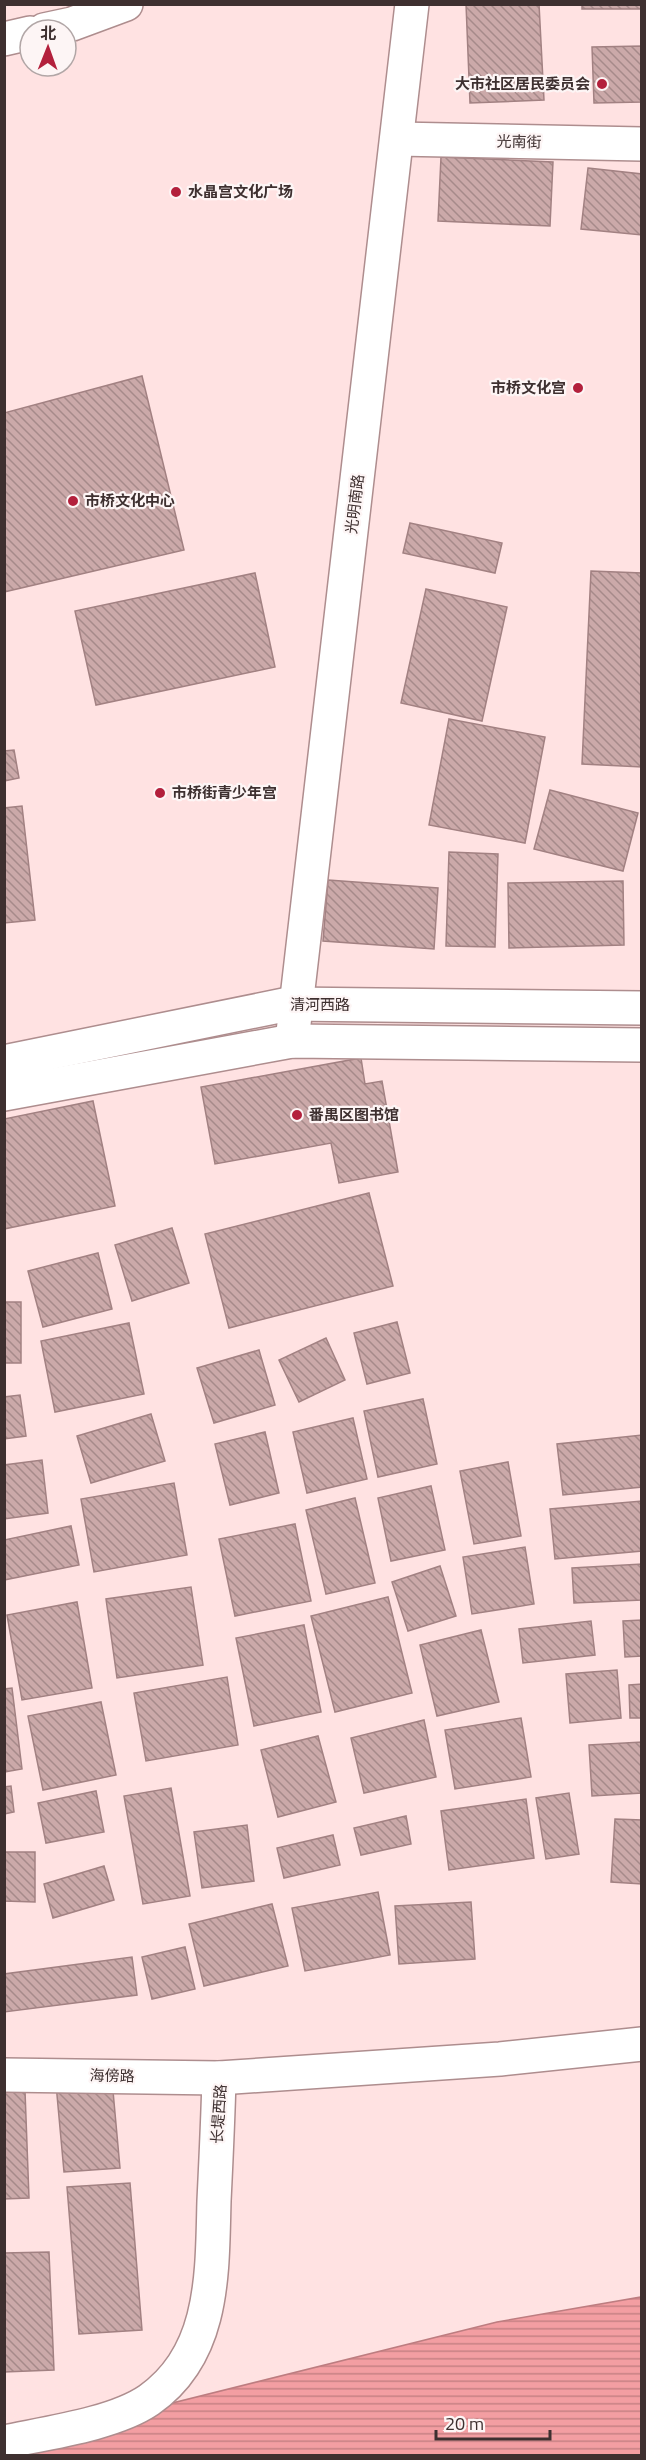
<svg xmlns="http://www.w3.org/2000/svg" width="646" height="2460" font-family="'Titillium Web','Noto Sans SC',sans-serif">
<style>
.water{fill:url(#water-rules);stroke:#bd7d80;stroke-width:1.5}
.building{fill:url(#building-back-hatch);stroke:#a28182;stroke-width:1.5}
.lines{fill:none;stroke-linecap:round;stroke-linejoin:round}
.minor-casing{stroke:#ae8d8e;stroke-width:36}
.tertiary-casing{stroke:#ae8d8e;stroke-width:36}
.minor{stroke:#fff;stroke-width:33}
.tertiary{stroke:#fff;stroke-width:33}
.poi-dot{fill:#b3203c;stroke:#fdf5f5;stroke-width:2}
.labels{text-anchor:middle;stroke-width:4.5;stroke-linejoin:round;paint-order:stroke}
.poi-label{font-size:15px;font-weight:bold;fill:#3e3030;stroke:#fdf5f5;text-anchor:start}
.street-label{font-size:15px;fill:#3e3030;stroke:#fdf5f5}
</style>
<defs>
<pattern id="water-rules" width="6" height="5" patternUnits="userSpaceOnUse" patternTransform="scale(1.5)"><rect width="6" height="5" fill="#f39ea2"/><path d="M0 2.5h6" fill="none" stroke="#c68184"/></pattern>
<pattern id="building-back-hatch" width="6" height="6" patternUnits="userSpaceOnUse" patternTransform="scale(1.5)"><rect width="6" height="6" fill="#cba9a9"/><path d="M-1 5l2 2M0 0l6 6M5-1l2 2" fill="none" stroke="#a68a8a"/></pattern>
</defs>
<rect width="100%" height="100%" fill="#ffe2e2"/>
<polygon class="water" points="641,2297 641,2455 5,2456 4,2445 497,2322"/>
<g class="building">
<polygon points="466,4 539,4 544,100 470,103"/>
<rect x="582" y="4" width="60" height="5"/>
<polygon points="642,46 642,102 594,103 592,47"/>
<polygon points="441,157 553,162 550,226 438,221"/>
<polygon points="588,168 642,174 642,235 581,229"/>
<polygon points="142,376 184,550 4,592 4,413"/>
<polygon points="410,523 502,543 495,573 403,553"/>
<polygon points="591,571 642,573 642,767 582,764"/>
<polygon points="255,573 275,667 96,705 75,611"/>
<polygon points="426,589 507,607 482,721 401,703"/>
<polygon points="449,719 545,737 525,843 429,825"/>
<polygon points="14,750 19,778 4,781 4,751"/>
<polygon points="550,790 638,813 623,871 534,849"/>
<polygon points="22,806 35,920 4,923 4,808"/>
<polygon points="449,852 498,854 495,947 446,946"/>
<polygon points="328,880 438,888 434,949 323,941"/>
<polygon points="623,881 624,945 509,948 508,883"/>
<polygon points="361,1058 365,1084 382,1081 398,1172 339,1183 331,1143 215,1164 201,1087"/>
<polygon points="93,1101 115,1206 4,1229 4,1119"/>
<polygon points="369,1193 393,1286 229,1328 205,1234"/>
<polygon points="172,1228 189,1283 132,1301 115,1245"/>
<polygon points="98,1253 112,1309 43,1327 28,1271"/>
<rect x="4" y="1302" width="17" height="61"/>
<polygon points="397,1322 410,1373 367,1384 354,1333"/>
<polygon points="129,1323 144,1394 55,1412 41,1341"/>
<polygon points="326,1338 345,1380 299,1402 279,1360"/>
<polygon points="259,1350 275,1405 214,1423 197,1368"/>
<polygon points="20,1395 26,1436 4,1439 4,1397"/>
<polygon points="423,1399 437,1464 378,1477 364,1411"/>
<polygon points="151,1414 165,1461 91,1483 77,1436"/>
<polygon points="353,1418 367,1479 307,1493 293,1432"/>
<polygon points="265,1432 279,1493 230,1505 215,1444"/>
<polygon points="642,1435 642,1487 563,1495 557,1444"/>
<polygon points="42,1460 48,1513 4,1519 4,1465"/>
<polygon points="508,1462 521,1536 474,1544 460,1471"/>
<polygon points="174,1483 187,1555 94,1572 81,1499"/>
<polygon points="431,1486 445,1550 391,1561 378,1498"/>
<polygon points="355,1498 375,1583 326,1594 306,1510"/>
<polygon points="642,1501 642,1551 555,1559 550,1509"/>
<polygon points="295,1524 311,1601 235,1616 219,1539"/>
<polygon points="71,1526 79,1565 4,1580 4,1540"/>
<polygon points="525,1547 534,1604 472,1614 463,1557"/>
<polygon points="642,1564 642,1600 574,1603 572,1568"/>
<polygon points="440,1566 456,1616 408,1631 392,1582"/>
<polygon points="191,1587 203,1665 117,1678 106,1599"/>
<polygon points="388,1597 412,1693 335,1712 311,1616"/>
<polygon points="77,1602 92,1688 22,1700 7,1615"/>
<polygon points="642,1620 642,1656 625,1657 623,1621"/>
<polygon points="591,1621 595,1655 523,1663 519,1629"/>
<polygon points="304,1625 321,1712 254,1726 236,1638"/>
<polygon points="481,1630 499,1702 437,1716 420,1645"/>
<polygon points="617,1670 621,1718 570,1723 566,1674"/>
<polygon points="227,1677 238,1745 146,1761 134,1693"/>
<polygon points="642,1684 642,1718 630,1718 629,1685"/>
<polygon points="12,1688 22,1769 4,1772 4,1689"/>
<polygon points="101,1702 116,1775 43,1790 28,1716"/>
<polygon points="521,1718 531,1777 455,1789 445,1730"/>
<polygon points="424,1720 436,1777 364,1793 351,1738"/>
<polygon points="318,1736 336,1802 278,1817 261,1750"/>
<polygon points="642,1742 642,1793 592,1796 589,1745"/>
<polygon points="11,1786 14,1812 4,1814 4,1787"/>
<polygon points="171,1788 190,1896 143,1904 124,1796"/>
<polygon points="96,1791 104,1832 46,1843 38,1803"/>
<polygon points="569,1793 579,1854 546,1859 536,1798"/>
<polygon points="526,1799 534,1858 449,1870 441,1811"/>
<polygon points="406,1816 411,1844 361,1855 354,1828"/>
<polygon points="615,1819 642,1820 642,1884 611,1882"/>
<polygon points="247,1825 254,1881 202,1888 194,1832"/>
<polygon points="333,1835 340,1865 284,1878 277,1848"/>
<polygon points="4,1852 35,1852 35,1902 4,1901"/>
<polygon points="104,1866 114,1900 53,1918 44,1884"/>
<polygon points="378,1892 390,1955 305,1971 292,1908"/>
<polygon points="471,1902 475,1959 399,1964 395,1906"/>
<polygon points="272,1904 288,1966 204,1986 189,1924"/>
<polygon points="185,1947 195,1989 152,1999 142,1957"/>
<polygon points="132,1957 137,1995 4,2012 4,1974"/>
<polygon points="112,2080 120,2168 64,2172 56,2084"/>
<polygon points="25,2091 29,2198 4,2199 4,2092"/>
<polygon points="130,2183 142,2330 79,2334 67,2187"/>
<polygon points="49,2252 54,2370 4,2372 4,2253"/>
</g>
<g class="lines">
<g class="minor-casing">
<g id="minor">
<polyline points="44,30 72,24 126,4"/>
<polyline points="4,39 30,33"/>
</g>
</g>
<g class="tertiary-casing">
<g id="tertiary">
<polyline points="397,139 642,144"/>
<polyline points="292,1041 412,4"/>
<polyline points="4,1062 289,1004 642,1008"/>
<polyline points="4,1094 292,1041 642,1045"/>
<polyline points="4,2075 219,2078 500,2059 642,2044"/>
<path d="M4,2442C47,2433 114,2424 149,2400C215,2354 212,2273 214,2201C216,2160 218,2119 219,2078"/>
</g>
</g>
<use href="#minor" class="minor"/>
<use href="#tertiary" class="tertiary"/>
</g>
<g class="poi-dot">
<circle cx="602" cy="84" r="6"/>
<circle cx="176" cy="192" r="6"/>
<circle cx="578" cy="388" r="6"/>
<circle cx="73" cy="501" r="6"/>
<circle cx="160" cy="793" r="6"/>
<circle cx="297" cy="1115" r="6"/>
</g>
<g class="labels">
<g class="poi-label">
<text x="590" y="89" text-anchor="end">大市社区居民委员会</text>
<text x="188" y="197">水晶宫文化广场</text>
<text x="566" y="393" text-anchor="end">市桥文化宫</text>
<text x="85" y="506">市桥文化中心</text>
<text x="172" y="798">市桥街青少年宫</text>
<text x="309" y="1120">番禺区图书馆</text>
</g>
<g class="street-label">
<text transform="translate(519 142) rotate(1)" y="5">光南街</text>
<text transform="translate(355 504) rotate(-83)" y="5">光明南路</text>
<text x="320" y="1010">清河西路</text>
<text transform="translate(112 2076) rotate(1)" y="5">海傍路</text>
<text transform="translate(219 2114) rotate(-86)" y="5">长堤西路</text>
</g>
</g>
<rect width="646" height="2460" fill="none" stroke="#3e3030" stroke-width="12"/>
<g transform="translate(48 48) rotate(1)"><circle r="28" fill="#fdf5f5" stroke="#b1a6a6" stroke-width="1.5"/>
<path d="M0-4.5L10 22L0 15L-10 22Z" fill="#b3203c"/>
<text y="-9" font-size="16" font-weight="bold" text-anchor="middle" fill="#3e3030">北</text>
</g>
<path d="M436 2430v9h114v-9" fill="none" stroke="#3e3030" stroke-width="3"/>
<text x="445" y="2430" font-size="18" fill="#3e3030" stroke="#fdf5f5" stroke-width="4.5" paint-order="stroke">20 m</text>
</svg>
